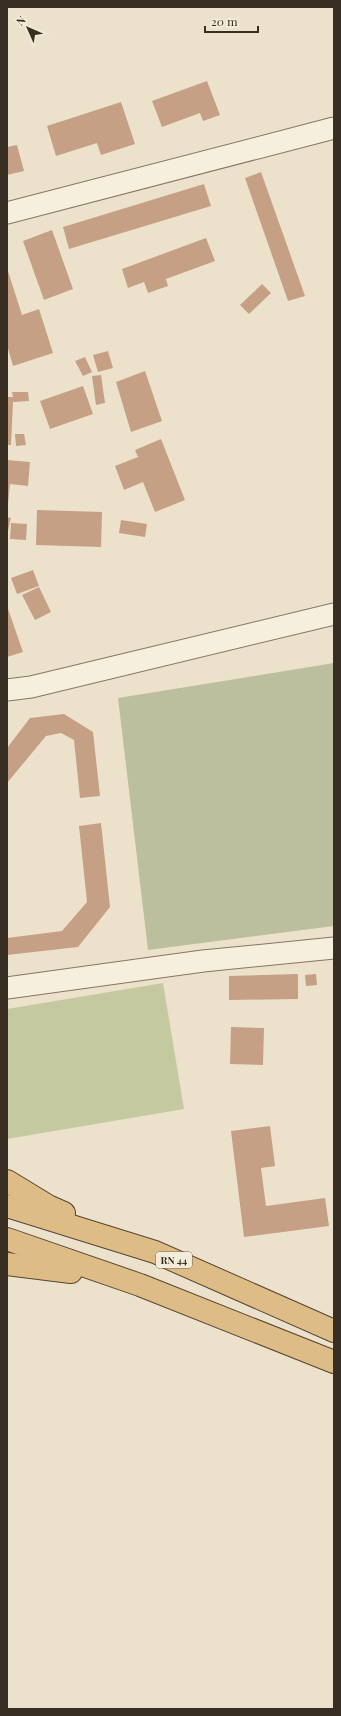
<svg xmlns="http://www.w3.org/2000/svg" width="341" height="1716" font-family="'Playfair Display',serif">
<style>
.green{fill:#c5c99f}
.cemetery{fill:#bbbf9d}
.building{fill:#c6a084}
.lines{fill:none;stroke-linecap:round;stroke-linejoin:round}
.minor-casing{stroke:#877560;stroke-width:23}
.trunk-casing{stroke:#564434;stroke-width:24}
.minor{stroke:#f7efde;stroke-width:21}
.trunk{stroke:#debc86;stroke-width:22}
.labels{text-anchor:middle;stroke-width:4;stroke-linejoin:round;paint-order:stroke}
.shield{fill:#f4ecda;stroke:#716759;stroke-width:1}
.shield-label{font-size:10px;font-weight:bold;fill:#392e22}
</style>
<rect width="100%" height="100%" fill="#ece2cb"/>
<polygon class="green" points="163,983 184,1109 7,1139 7,1009"/>
<polygon class="cemetery" points="334,663 334,926 148,950 118,698"/>
<g class="building">
<polygon points="207,81 220,115 203,121 200,113 162,127 152,101"/>
<polygon points="121,102 135,144 101,155 97,143 56,156 47,126"/>
<polygon points="17,145 24,171 7,175 7,147"/>
<polygon points="261,172 305,296 288,301 245,178"/>
<polygon points="204,184 211,206 69,249 63,227"/>
<polygon points="52,230 73,289 44,300 23,241"/>
<polygon points="206,238 215,261 166,279 168,286 148,293 144,282 128,288 122,269"/>
<polygon points="7,268 22,315 39,309 53,353 13,366 7,345"/>
<polygon points="262,284 271,293 249,314 240,305"/>
<polygon points="108,351 113,368 98,372 93,355"/>
<polygon points="85,357 92,372 83,376 75,361"/>
<polygon points="145,371 162,421 131,432 116,382"/>
<polygon points="101,375 105,403 96,405 92,376"/>
<polygon points="83,386 93,414 50,429 40,401"/>
<polygon points="12,392 28,392 29,401 13,402 11,445 7,445 7,397 13,397"/>
<polygon points="15,434 24,434 26,445 16,446"/>
<polygon points="161,439 185,500 155,512 143,482 124,490 115,466 138,457 135,450"/>
<polygon points="7,460 30,462 28,486 10,484 8,504"/>
<polygon points="37,510 102,512 101,547 36,545"/>
<polygon points="7,517 11,518 8,531 7,531"/>
<polygon points="121,520 147,524 145,537 119,533"/>
<polygon points="11,523 27,524 26,540 10,539"/>
<polygon points="33,570 39,586 17,594 11,578"/>
<polygon points="39,587 51,612 35,620 22,595"/>
<polygon points="7,606 23,652 7,657"/>
<polygon points="64,714 93,732 100,796 80,798 74,740 61,733 46,736 7,783 7,748 30,718"/>
<polygon points="101,823 110,907 78,947 7,955 7,938 62,931 87,902 79,826"/>
<polygon points="298,974 298,999 229,1000 229,976"/>
<polygon points="316,974 317,985 306,986 305,975"/>
<polygon points="231,1027 264,1028 263,1065 230,1064"/>
<polygon points="270,1126 275,1166 261,1168 266,1206 325,1198 329,1226 244,1237 231,1131"/>
</g>
<g class="lines">
<g class="minor-casing">
<g id="minor">
<polyline points="7,213 334,128"/>
<polyline points="7,690 31,687 334,614"/>
<polyline points="7,988 203,961 334,948"/>
</g>
</g>
<g class="trunk-casing">
<g id="trunk">
<polyline points="7,1181 48,1206 64,1213"/>
<polyline points="7,1206 155,1252 334,1331"/>
<polyline points="7,1239 140,1285 334,1362"/>
<polyline points="7,1264 71,1272"/>
</g>
</g>
<use href="#minor" class="minor"/>
<use href="#trunk" class="trunk"/>
</g>
<g class="labels">
<rect class="shield" x="156" y="1252" width="36" height="16" rx="3"/>
<g class="shield-label">
<text x="174" y="1264">RN 44</text>
</g>
</g>
<rect width="341" height="1716" fill="none" stroke="#392e22" stroke-width="16"/>
<g transform="translate(28 28) rotate(315)" stroke="#f4ecda" stroke-width="3" paint-order="stroke">
<path d="M0-3L7 15L0 10L-7 15Z" fill="#392e22"/>
<text y="-6" font-size="11" font-weight="bold" text-anchor="middle" fill="#392e22">N</text>
</g>
<path d="M205 26v6h53v-6" fill="none" stroke="#392e22" stroke-width="2"/>
<text x="211" y="26" font-size="12" fill="#392e22" stroke="#f4ecda" stroke-width="3" paint-order="stroke">20 m</text>
</svg>
